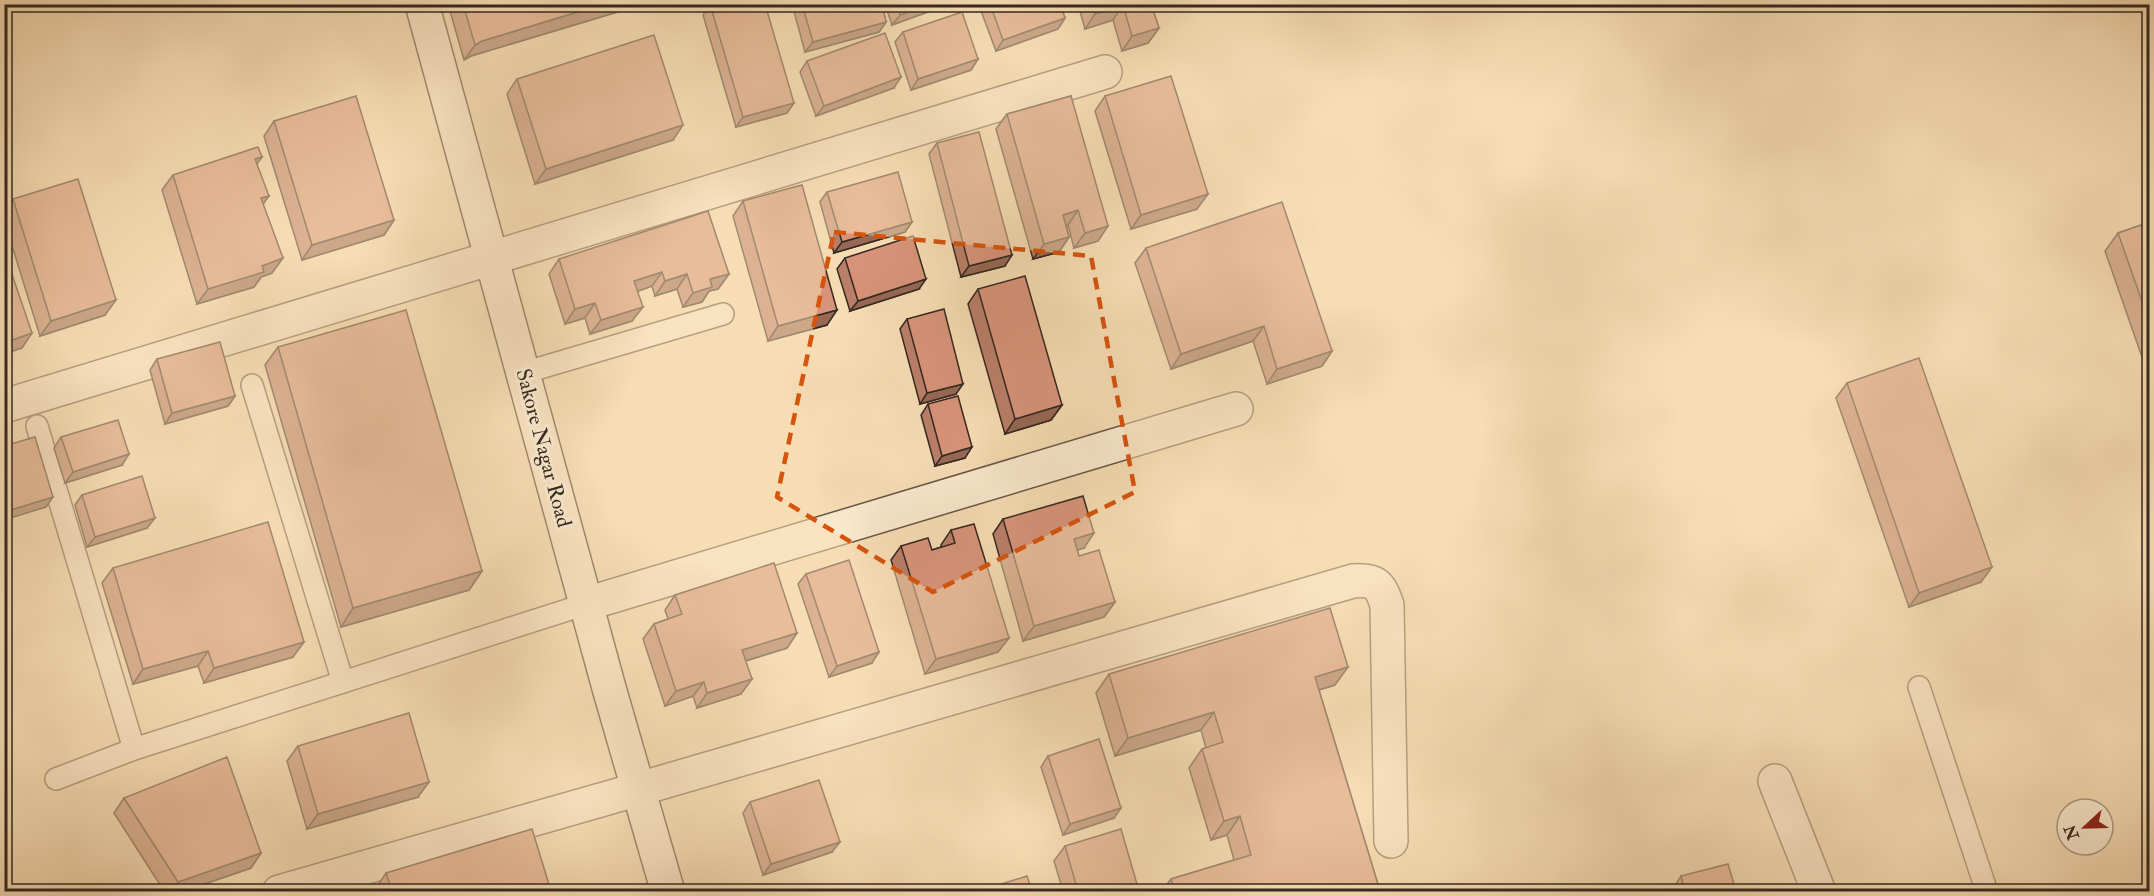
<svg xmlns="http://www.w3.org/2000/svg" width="2154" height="896" font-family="'IM FELL Double Pica',serif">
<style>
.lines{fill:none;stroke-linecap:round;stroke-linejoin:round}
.lane-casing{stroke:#665546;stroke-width:24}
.street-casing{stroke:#665546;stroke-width:36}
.secondary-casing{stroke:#352821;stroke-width:36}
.lane{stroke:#fae9ce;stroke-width:21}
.street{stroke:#fae9ce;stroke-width:33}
.secondary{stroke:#fae9ce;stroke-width:33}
.wall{fill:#ba7f69;stroke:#352821;stroke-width:1.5}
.shaded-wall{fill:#976855;stroke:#352821;stroke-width:1.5}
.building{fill:#d8947a;stroke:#352821;stroke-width:1.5}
.marked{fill:none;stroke:#d6540e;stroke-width:4.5;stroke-dasharray:12 8;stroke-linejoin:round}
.labels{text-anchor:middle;stroke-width:6;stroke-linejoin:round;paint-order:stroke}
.street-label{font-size:21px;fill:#352821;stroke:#fae9ce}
</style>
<rect width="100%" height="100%" fill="#f7ddb4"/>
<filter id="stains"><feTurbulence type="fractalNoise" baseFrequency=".00333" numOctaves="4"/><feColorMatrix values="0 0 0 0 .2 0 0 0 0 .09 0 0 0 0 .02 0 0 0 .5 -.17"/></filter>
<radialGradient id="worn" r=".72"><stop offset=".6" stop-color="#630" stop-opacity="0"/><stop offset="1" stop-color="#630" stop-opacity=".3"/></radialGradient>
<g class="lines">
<g class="lane-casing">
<g id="lane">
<polyline points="523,373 723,314"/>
<polyline points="252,385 343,682"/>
<polyline points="37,426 134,749"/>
<polyline points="1919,687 1987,892"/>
<polyline points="56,779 134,749 586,604"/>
</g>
</g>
<g class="street-casing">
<g id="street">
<polyline points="4,406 1105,72"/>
<polyline points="586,604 1236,409"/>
<polyline points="1775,781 1819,892"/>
<path d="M279,892L639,789L1353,581C1375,579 1380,584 1387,605L1391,841"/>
</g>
</g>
<g class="secondary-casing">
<polyline id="secondary" points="422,4 609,688 668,892"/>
</g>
<use href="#lane" class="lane"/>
<use href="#street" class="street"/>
<use href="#secondary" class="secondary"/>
</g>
<g class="wall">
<polygon points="448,4 644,4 471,56 464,60"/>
<polygon points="710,4 787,113 736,127 703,15"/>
<polygon points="792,4 882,4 886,22 879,32 805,52"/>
<polygon points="885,4 950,4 892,25"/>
<polygon points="986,4 1060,4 1065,18 1058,29 996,51 981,11"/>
<polygon points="1078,4 1151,4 1159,28 1148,43 1122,51 1113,20 1085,29"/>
<polygon points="903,32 978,59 971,70 911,90 895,42"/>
<polygon points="807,61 894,88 816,116 800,72"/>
<polygon points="517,79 673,140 535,184 507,94"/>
<polygon points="1071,96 1098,241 1074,248 1068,225 1066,225 1069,237 1059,252 1033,259 996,129 1007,114"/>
<polygon points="1105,96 1197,209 1131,229 1095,111"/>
<polygon points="274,121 394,220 384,235 302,260 264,136"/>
<polygon points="937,143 1005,266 961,277 929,154"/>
<polygon points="257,164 272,273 261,277 254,287 197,304 162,190 173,175"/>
<polygon points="827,192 912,222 905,232 834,253 820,202"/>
<polygon points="13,199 105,315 40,336 4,220 4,212"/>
<polygon points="743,201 827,325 768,341 733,216"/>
<polygon points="2150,222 2150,380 2105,251 2118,233"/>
<polygon points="1146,248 1332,351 1322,366 1267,384 1253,341 1171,369 1135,263"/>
<polygon points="845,258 919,289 850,311 837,269"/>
<polygon points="559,259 729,274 718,289 709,291 702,302 683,307 677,289 655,296 652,286 638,291 632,321 590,334 585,318 565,324 549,274"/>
<polygon points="978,289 1062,405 1051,420 1005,434 968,304"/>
<polygon points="907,319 956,394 920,404 900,329"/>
<polygon points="278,347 482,571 469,590 341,627 265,365"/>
<polygon points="157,359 235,396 228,406 165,424 150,370"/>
<polygon points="1847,383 1981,582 1909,607 1836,398"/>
<polygon points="928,404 965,458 935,466 921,415"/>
<polygon points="61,437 122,465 65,483 54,448"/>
<polygon points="82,495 147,528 87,547 75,505"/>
<polygon points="1003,519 1084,548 1077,550 1079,556 1115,602 1104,617 1023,641 993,534"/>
<polygon points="951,530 998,652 925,674 891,560 901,546 932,550 941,547 941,545"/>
<polygon points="113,568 293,657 204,683 198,666 133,684 102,583"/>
<polygon points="806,574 872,663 829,677 798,584"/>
<polygon points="2150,579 2150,604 2143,587"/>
<polygon points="675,595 797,633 787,648 746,661 741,694 697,708 693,696 665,706 643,639 654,624 668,619 665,610"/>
<polygon points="1109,674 1335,685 1319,690 1380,891 1162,891 1171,879 1234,860 1227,835 1211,840 1189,768 1202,749 1206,748 1201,730 1115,756 1096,693"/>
<polygon points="298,746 418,797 307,829 287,761"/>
<polygon points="1048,756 1114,818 1063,835 1041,767"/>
<polygon points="124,798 261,853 251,868 184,891 164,891 114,813"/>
<polygon points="750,802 832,852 763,875 743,813"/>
<polygon points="1065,846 1139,891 1063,891 1054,861"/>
<polygon points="386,873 551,891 377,891 376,888"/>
<polygon points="1681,876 1736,891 1675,891 1674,887"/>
</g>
<g class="shaded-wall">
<polygon points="604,4 644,4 471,56 464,60 475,45 482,41"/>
<polygon points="928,4 950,4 892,25 900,15"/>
<polygon points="1123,5 1113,20 1085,29 1095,14"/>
<polygon points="1065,18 1058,29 996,51 1003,40"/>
<polygon points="886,22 879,32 805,52 813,42"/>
<polygon points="1159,28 1148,43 1122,51 1132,36"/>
<polygon points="978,59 971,70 911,90 918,79"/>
<polygon points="901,77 894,88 816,116 824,106"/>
<polygon points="794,103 787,113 736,127 743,117"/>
<polygon points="683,125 673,140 535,184 546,169"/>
<polygon points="262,157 252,171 255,159"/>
<polygon points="1208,194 1197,209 1131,229 1141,215"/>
<polygon points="269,196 259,210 261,198"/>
<polygon points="1078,210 1068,225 1053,230 1063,215"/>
<polygon points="394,220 384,235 302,260 312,245"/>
<polygon points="912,222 905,232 834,253 842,242"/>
<polygon points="1108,226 1098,241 1074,248 1085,233"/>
<polygon points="1069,237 1059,252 1033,259 1044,244"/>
<polygon points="1012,255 1005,266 961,277 969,266"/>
<polygon points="283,258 272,273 261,277 254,287 197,304 208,289 262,266"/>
<polygon points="662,272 652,286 624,296 634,281"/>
<polygon points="687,274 677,289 655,296 665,281"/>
<polygon points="729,274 718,289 709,291 702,302 683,307 693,293 710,279"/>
<polygon points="926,279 919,289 850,311 858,301"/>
<polygon points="116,300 105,315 40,336 51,321"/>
<polygon points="595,303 585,318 565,324 575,309"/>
<polygon points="643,307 632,321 590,334 601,320"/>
<polygon points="837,310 827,325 768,341 778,326"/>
<polygon points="1264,326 1253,341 1171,369 1181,354"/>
<polygon points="32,333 22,348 4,354 4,343"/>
<polygon points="1332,351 1322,366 1267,384 1277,369"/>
<polygon points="963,384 956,394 920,404 927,393"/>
<polygon points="235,396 228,406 165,424 172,413"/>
<polygon points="1062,405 1051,420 1005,434 1015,419"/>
<polygon points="972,447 965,458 935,466 942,456"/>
<polygon points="129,454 122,465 65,483 73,472"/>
<polygon points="53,497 46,507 4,520 4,512"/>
<polygon points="155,518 147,528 87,547 95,537"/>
<polygon points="1094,533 1084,548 1064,554 1074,539"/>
<polygon points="1992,567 1981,582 1909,607 1919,593"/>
<polygon points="482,571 469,590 341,627 353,608"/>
<polygon points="1115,602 1104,617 1023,641 1034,626"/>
<polygon points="797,633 787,648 732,665 742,650"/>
<polygon points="1009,638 998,652 925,674 936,659"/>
<polygon points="304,642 293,657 204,683 214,668"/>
<polygon points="208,651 198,666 133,684 143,669"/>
<polygon points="879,652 872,663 829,677 837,666"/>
<polygon points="1348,667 1335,685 1302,695 1315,677"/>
<polygon points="752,679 741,694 697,708 707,693"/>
<polygon points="704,682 693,696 665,706 676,691"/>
<polygon points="1214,712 1201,730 1115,756 1128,738"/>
<polygon points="429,782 418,797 307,829 318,814"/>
<polygon points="1121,808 1114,818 1063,835 1070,824"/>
<polygon points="1240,816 1227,835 1211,840 1224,821"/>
<polygon points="840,842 832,852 763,875 771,864"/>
<polygon points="261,853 251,868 184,891 171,891 178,882"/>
</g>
<g class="building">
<polygon points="463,4 604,4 482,41 475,45"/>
<polygon points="710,4 765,4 794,103 743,117"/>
<polygon points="802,4 882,4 886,22 813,42"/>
<polygon points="896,4 928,4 900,15"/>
<polygon points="990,4 1060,4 1065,18 1003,40"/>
<polygon points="1093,4 1151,4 1159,28 1132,36 1123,5 1095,14"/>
<polygon points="962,12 978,59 918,79 903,32"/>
<polygon points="885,33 901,77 824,106 807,61"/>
<polygon points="654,35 683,125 546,169 517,79"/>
<polygon points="1171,76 1208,194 1141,215 1105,96"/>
<polygon points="356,96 394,220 312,245 274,121"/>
<polygon points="1071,96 1108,226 1085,233 1078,210 1063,215 1069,237 1044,244 1007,114"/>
<polygon points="979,132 1012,255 969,266 937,143"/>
<polygon points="258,147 262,157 255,159 269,196 261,198 283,258 262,266 264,272 208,289 173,175"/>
<polygon points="898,172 912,222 842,242 827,192"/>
<polygon points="78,179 116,300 51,321 13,199"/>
<polygon points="802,185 837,310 778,326 743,201"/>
<polygon points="1282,202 1332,351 1277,369 1264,326 1181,354 1146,248"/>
<polygon points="708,211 729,274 710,279 712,287 693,293 687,274 665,281 662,272 634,281 643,307 601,320 595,303 575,309 559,259"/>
<polygon points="2150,222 2150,324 2118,233"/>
<polygon points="913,236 926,279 858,301 845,258"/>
<polygon points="4,251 32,333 4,343"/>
<polygon points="1025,276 1062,405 1015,419 978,289"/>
<polygon points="944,309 963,384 927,393 907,319"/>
<polygon points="406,310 482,571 353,608 278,347"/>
<polygon points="220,342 235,396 172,413 157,359"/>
<polygon points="1919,358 1992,567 1919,593 1847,383"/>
<polygon points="958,396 972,447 942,456 928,404"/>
<polygon points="118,420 129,454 73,472 61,437"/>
<polygon points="35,437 53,497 4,512 4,446"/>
<polygon points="142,476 155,518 95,537 82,495"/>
<polygon points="1083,496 1094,533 1074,539 1079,556 1099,550 1115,602 1034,626 1003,519"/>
<polygon points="268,522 304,642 214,668 208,651 143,669 113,568"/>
<polygon points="974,524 1009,638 936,659 901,546 928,538 932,550 955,543 951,530"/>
<polygon points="849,560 879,652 837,666 806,574"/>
<polygon points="774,563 797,633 742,650 752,679 707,693 704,682 676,691 654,624 682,614 675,595"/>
<polygon points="1330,608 1348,667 1315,677 1380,891 1175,891 1171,879 1251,855 1240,816 1224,821 1202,749 1223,742 1214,712 1128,738 1109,674"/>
<polygon points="409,713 429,782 318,814 298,746"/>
<polygon points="1099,739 1121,808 1070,824 1048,756"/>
<polygon points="227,757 261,853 178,882 124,798"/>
<polygon points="819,780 840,842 771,864 750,802"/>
<polygon points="532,829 551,891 392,891 386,873"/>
<polygon points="1121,829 1139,891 1078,891 1065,846"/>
<polygon points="1728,864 1736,891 1685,891 1681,876"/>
<polygon points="1027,876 1032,891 979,891"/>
<polygon points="375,887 376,891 362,891"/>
</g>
<path d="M0 0H2154V896H0ZM834,232L1091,256L1135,492L933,592L777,497Z" fill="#f7ddb4" fill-opacity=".55" fill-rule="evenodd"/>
<path class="marked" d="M834,232L1091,256L1135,492L933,592L777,497Z"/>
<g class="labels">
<g class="street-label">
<text transform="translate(544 448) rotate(75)" y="7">Sakore Nagar Road</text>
</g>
</g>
<rect width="2154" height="896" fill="none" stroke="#f7ddb4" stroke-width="24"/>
<rect x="6" y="6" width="2142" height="884" fill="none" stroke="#352821" stroke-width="3"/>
<rect x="12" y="12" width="2130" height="872" fill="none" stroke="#352821" stroke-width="1.5"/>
<g transform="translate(2085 827) rotate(248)"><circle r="28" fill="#fae9ce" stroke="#ab9c89" stroke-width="1.5"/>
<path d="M0-4.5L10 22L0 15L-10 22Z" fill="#8f2418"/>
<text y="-9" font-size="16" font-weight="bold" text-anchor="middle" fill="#352821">N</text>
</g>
<rect width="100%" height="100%" filter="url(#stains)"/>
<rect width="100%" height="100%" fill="url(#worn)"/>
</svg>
